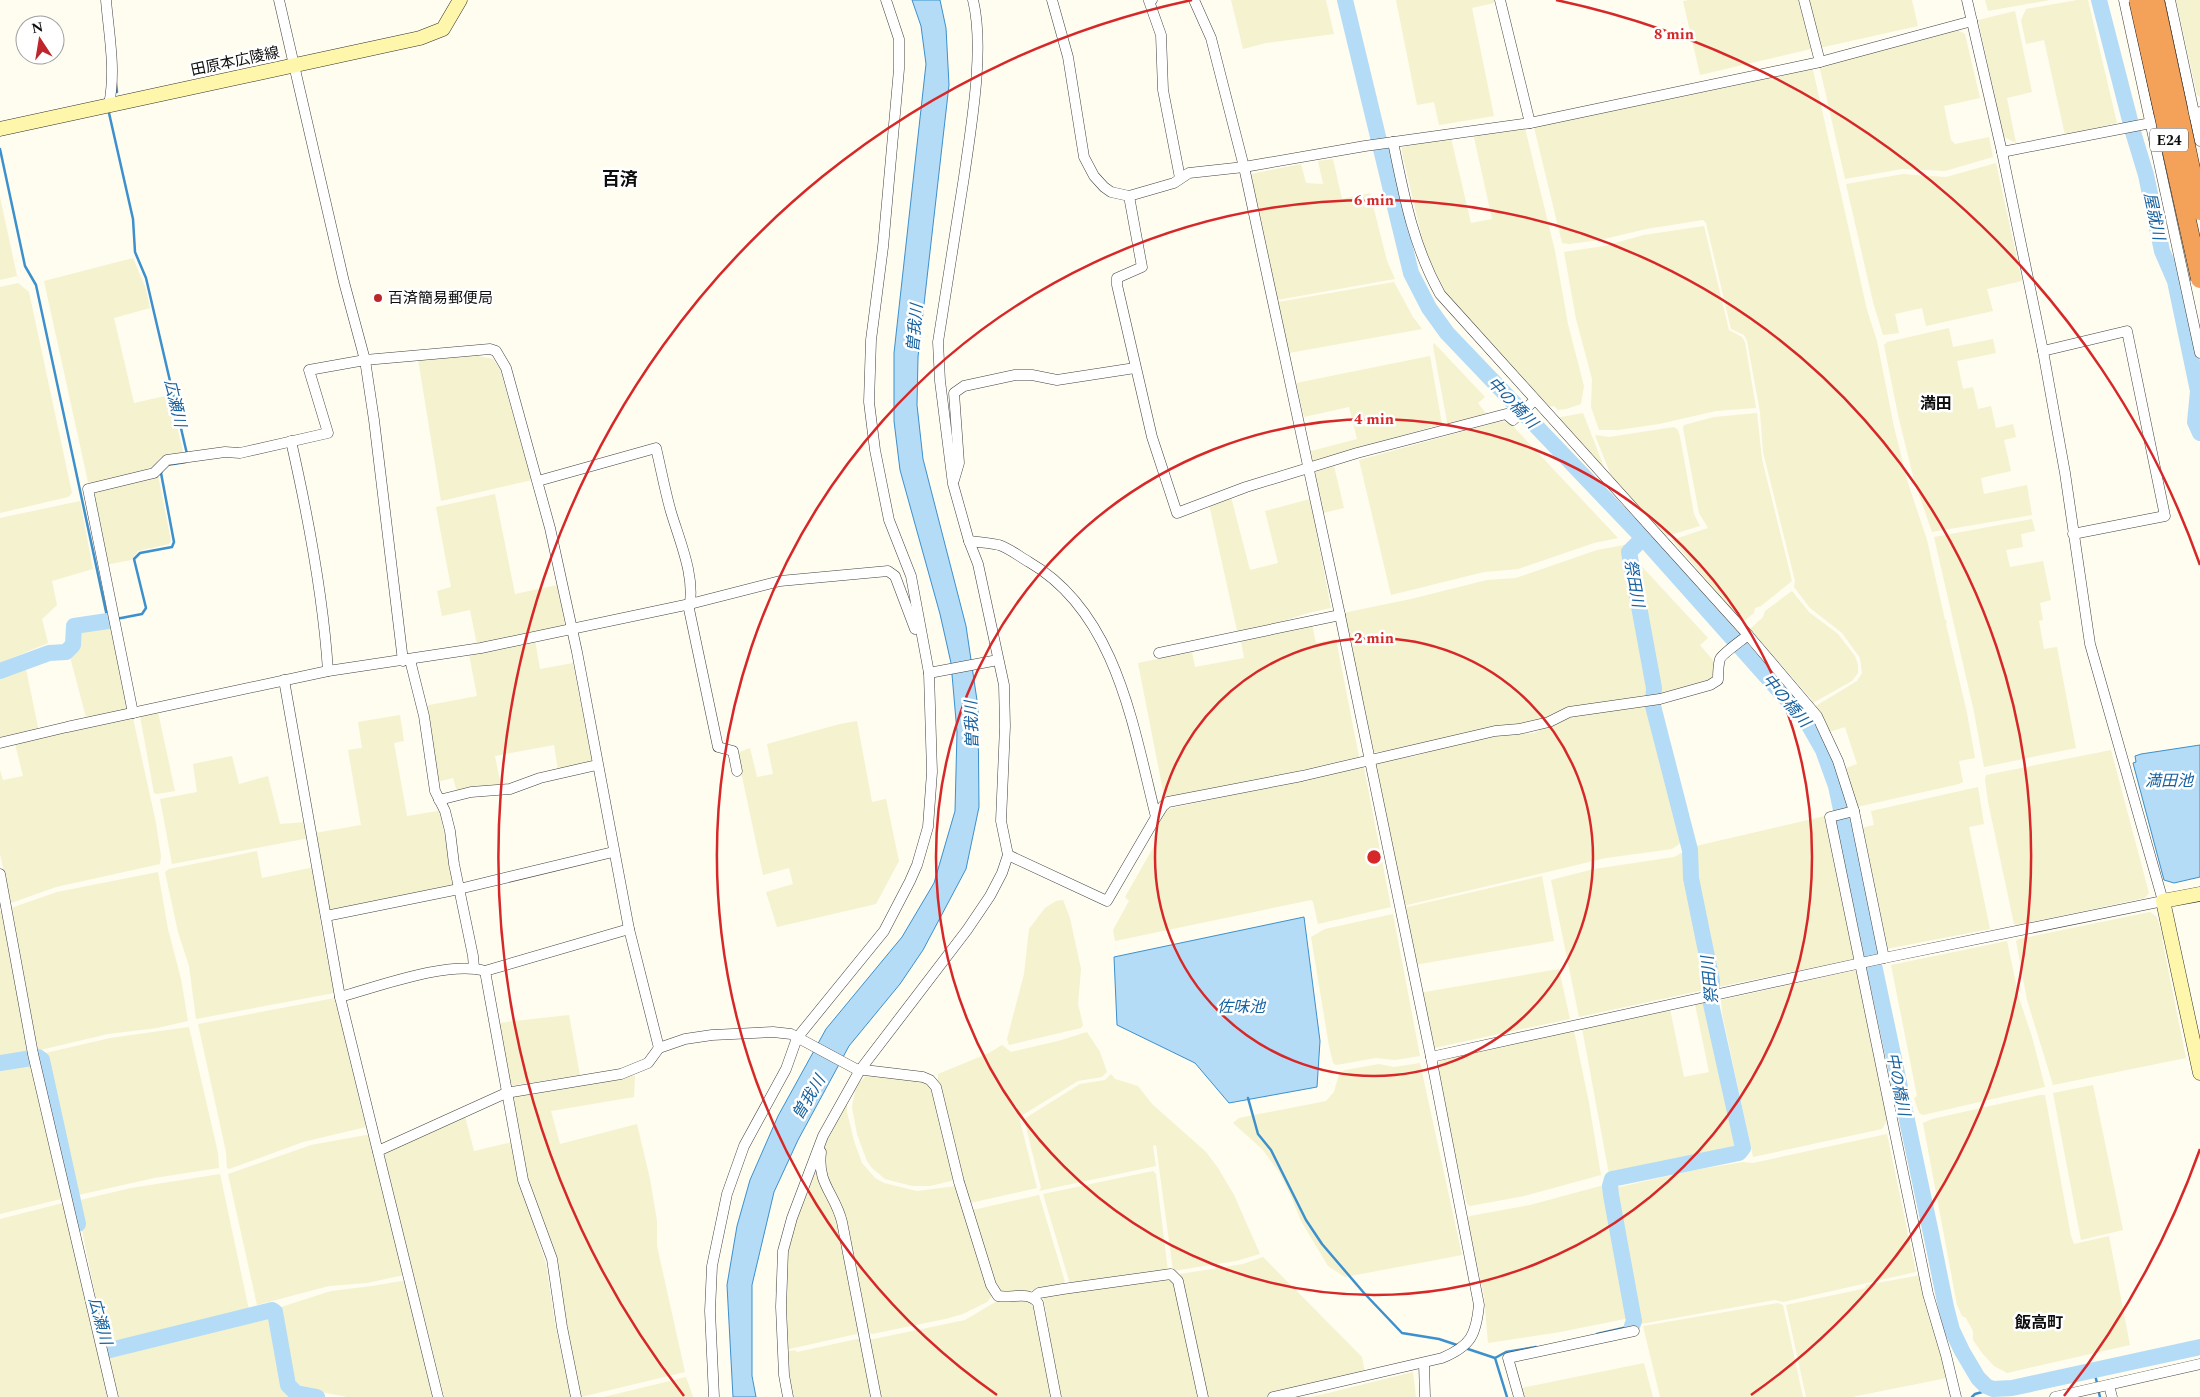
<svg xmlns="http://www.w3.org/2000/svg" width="2200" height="1397" font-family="Spectral,'Noto Sans JP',serif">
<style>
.farmland{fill:#f5f2d0}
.water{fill:#b4dcf6;stroke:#3c90cd}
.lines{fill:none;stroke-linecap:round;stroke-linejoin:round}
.stream{stroke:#3c90cd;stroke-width:2.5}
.river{stroke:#b4dcf6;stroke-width:16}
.street-casing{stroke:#414141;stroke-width:11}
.secondary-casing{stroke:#303030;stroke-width:15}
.street{stroke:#fff;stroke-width:10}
.secondary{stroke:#fef7ab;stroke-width:14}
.highway-bridge-casing{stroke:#1f1f1f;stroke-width:19;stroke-linecap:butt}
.highway-bridge{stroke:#f4a259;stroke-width:18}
.ring{fill:none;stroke:#d62828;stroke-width:2.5}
.poi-dot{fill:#be262b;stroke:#fff;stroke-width:2}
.labels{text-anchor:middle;stroke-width:5;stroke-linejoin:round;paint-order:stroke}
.shield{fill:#fff;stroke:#565656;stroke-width:1}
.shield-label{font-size:14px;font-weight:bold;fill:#0e0e0e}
.street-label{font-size:15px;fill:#0e0e0e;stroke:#fff}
.poi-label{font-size:15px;fill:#0e0e0e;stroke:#fff;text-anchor:start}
.water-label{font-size:16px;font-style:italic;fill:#1762a0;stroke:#fff}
.neighbourhood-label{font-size:16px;font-weight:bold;fill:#0e0e0e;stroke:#fff}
.quarter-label{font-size:18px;font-weight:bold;fill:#0e0e0e;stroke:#fff}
.centre{fill:#d62828;stroke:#fff;stroke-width:2.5}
.ring-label{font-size:15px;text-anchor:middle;font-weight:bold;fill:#d62828;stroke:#fff;stroke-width:5;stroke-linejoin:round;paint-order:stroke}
</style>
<rect width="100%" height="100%" fill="#fffcf0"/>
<g class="farmland">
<polygon points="1231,0 1326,0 1334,34 1266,43 1243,49"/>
<polygon points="1396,0 1494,0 1494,3 1472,8 1494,116 1439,125 1434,102 1417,105"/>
<polygon points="1689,0 1800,0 1811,49 1700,75 1683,1"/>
<polygon points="1805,0 1912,0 1918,26 1815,49"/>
<polygon points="1985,0 2050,0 1988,11"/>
<polygon points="2077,0 2088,0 2117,123 2065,135 2044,40 2026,44 2021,20 2026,9"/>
<polygon points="2176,0 2200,0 2200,97 2197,95"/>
<polygon points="2015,11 2032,92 2007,98 2016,143 2004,137 2002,129 1978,20"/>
<polygon points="1956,29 1965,34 1980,98 1944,106 1951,140 1955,144 1989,137 1993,157 1945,171 1902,169 1845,179 1818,60"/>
<polygon points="1811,61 1867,310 1877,341 1894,427 1908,483 1927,540 1945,620 1947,621 1946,624 1967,713 1975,758 1959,761 1963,782 1959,784 1857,807 1846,768 1857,764 1845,727 1829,732 1814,707 1857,681 1862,673 1860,658 1842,633 1810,608 1794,587 1795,581 1763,452 1760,412 1747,341 1744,335 1731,329 1706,223 1703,220 1646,229 1600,240 1569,244 1562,243 1533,123"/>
<polygon points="1524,124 1555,251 1568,324 1584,386 1581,404 1566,409 1558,410 1554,406 1547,407 1448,300 1428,263 1402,153 1402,147 1451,138 1471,223 1492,219 1473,133"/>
<polygon points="1333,159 1342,199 1370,193 1387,261 1395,279 1277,300 1251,174 1301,164 1306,183 1323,184 1318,161"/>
<polygon points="1996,163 2022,281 1987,289 1993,311 1926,326 1922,308 1895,314 1899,333 1883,335 1873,302 1846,184 1903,174 1946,177"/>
<polygon points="0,197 17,276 0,280"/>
<polygon points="1704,226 1729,330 1742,337 1745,342 1756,408 1716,411 1659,424 1618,430 1599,430 1591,407 1592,379 1576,319 1564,252 1604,246 1644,235"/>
<polygon points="133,258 146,289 150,308 114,318 134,403 170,395 183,452 161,457 153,466 145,470 93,484 88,482 44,281"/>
<polygon points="1394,282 1413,317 1422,329 1289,353 1278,302"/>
<polygon points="18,283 29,292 72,493 68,497 0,513 0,287"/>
<polygon points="1949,328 1953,347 1993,339 1996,353 1957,361 1963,389 1973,387 1978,409 1991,406 1996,428 2013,424 2016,437 2004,440 2011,471 1981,478 1984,494 2027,485 2032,515 1932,532 1914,480 1898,415 1884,345 1887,342"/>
<polygon points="1434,343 1485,397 1478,403 1488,416 1448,427 1433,346"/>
<polygon points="477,354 478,356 493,359 500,369 532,480 441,501 418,359"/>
<polygon points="1430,356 1442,424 1313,461 1311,451 1357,439 1349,407 1304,417 1296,383"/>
<polygon points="1583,413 1606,472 1556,418"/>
<polygon points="1757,413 1762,459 1792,581 1761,606 1755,608 1754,613 1743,622 1672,540 1708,528 1699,513 1683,428 1684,425 1714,417"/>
<polygon points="1501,421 1510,423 1618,538 1594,543 1518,569 1484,572 1391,595 1359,460"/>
<polygon points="1674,427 1678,430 1680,437 1694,514 1700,526 1667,536 1611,476 1595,435 1609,437"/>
<polygon points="1334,466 1344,508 1323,513 1315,472"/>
<polygon points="158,475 171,541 169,544 138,551 131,560 105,565 93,491"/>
<polygon points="495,494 515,594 557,585 565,626 477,645 470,610 442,616 437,591 451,587 436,507"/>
<polygon points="1231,497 1250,570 1278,563 1265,511 1310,499 1331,608 1308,613 1238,635 1209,504"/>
<polygon points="80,501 93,569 52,581 57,605 42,619 48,643 0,663 0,518"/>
<polygon points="2032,519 2035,531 2021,534 2023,547 2006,550 2010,567 2043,561 2051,600 2040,603 2043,620 2039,621 2044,649 2057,647 2076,748 1984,767 1974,712 1934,537"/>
<polygon points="1624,545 1627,550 1624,554 1647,664 1650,696 1584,705 1562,711 1544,719 1413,747 1370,753 1343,613 1411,599 1487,580 1516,578 1597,550"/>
<polygon points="1634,558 1708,638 1700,645 1716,664 1715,676 1711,681 1660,695 1655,660"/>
<polygon points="1792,591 1809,612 1838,634 1855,656 1858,665 1858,673 1852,681 1811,704 1812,700 1750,629 1763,617 1765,611"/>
<polygon points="1311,620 1316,643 1336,639 1359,757 1165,801 1138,663 1192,652 1195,667 1244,658 1241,641"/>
<polygon points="111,622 129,709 87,721 69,653 74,647 74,628"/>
<polygon points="535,640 540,669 573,663 592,762 558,770 554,745 495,756 501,786 457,792 453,778 437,782 424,706 477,696 469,654"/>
<polygon points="25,664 39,732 0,741 0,673"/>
<polygon points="1650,705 1685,840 1672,849 1606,858 1403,906 1374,761 1416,756 1453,744 1502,735 1534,733 1564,719 1583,714"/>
<polygon points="158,712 175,791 157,794 154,793 140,716"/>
<polygon points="400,715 404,741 394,743 407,816 438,811 440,813 455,886 327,913 315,833 361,825 348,750 362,748 358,722"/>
<polygon points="133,718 156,823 161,856 160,864 56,887 11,903 0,854 0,770 3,780 23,776 15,744"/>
<polygon points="857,721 872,802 886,799 899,861 876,904 777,927 766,892 793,884 789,868 763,875 737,753 750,748 757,777 773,774 767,744 840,724"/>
<polygon points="2111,750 2149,893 2145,898 2018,925 2014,924 1988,802 1985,779 1986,775"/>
<polygon points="232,756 239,784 268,776 280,824 307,822 309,838 172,864 160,799 197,792 193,764"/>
<polygon points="1361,767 1364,768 1391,907 1318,924 1313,902 1311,900 1115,941 1113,930 1129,901 1125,897 1157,841 1157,817 1163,810"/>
<polygon points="1978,787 1984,824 1969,827 1990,929 1886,949 1861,828 1874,825 1871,811"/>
<polygon points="1825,816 1854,959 1718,987 1698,883 1696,846"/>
<polygon points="1687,850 1691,886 1709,984 1708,989 1579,1017 1551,880 1594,869 1674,857"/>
<polygon points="257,851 262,878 314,867 321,927 334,993 196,1019 189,966 178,932 165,872 169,869"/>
<polygon points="158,872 168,929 181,979 188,1021 157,1028 108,1034 36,1051 11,908 57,892"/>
<polygon points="1542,876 1554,941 1414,965 1403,908"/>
<polygon points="1063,900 1070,918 1081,969 1078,1004 1083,1025 1081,1028 1009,1045 1007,1039 1024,974 1029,929 1045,908 1056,901"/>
<polygon points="4,910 29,1056 0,1060 0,911"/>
<polygon points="2150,912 2157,917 2163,938 2162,939 2186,1058 2053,1085 2027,1000 2016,941 2019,939"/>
<polygon points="1393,914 1420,1056 1395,1060 1376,1058 1336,1065 1333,1063 1329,1046 1311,937 1325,929"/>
<polygon points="2007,941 2019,998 2032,1037 2045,1087 1923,1115 1919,1113 1914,1098 1917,1096 1891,965"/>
<polygon points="1559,969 1570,1019 1429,1049 1419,993"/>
<polygon points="1856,970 1888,1119 1882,1129 1753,1157 1722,1013 1721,1000"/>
<polygon points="335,998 366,1127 303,1142 229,1169 227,1168 226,1152 198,1024"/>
<polygon points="1708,1001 1739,1146 1609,1174 1582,1028 1670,1009 1684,1077 1709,1072 1695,1004"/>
<polygon points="569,1015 580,1075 510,1086 498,1023"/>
<polygon points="189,1027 218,1153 219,1168 154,1178 74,1196 43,1059 37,1055 110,1038"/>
<polygon points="1573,1030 1575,1035 1589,1103 1601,1175 1524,1196 1470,1206 1467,1204 1446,1118 1437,1065 1443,1059"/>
<polygon points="1087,1032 1100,1052 1107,1072 1102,1077 1078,1081 1021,1116 1020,1121 1037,1188 970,1203 961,1178 938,1083 938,1074 989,1053 1002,1045 1011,1052 1058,1041"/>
<polygon points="30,1060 61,1199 0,1214 0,1065"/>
<polygon points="1420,1063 1462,1255 1345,1277 1328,1266 1301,1221 1290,1194 1279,1172 1262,1149 1233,1123 1239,1118 1326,1101 1334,1092 1339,1074 1345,1070 1379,1064 1394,1067"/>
<polygon points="1111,1074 1115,1079 1138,1086 1152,1104 1206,1152 1218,1168 1234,1195 1260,1254 1236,1261 1173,1271 1156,1145 1153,1146 1156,1166 1039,1191 1041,1188 1024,1119 1080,1084 1105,1080"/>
<polygon points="632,1075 635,1076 634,1097 551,1111 560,1144 637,1124 650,1179 657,1221 657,1246 685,1372 581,1397 527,1176 511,1095"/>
<polygon points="867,1075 915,1079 931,1086 955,1180 930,1186 912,1186 885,1179 872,1168 867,1161 857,1134 852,1107 856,1086"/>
<polygon points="2093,1085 2123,1230 2081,1240 2053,1093"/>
<polygon points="2040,1095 2045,1095 2071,1236 2074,1244 2109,1236 2130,1345 2007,1373 1994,1366 1982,1353 1973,1340 1973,1331 1966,1318 1962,1316 1957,1305 1923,1123 1932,1119"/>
<polygon points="847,1101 847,1112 854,1141 862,1163 875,1178 884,1183 917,1191 956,1186 991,1293 991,1297 987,1302 963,1314 945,1319 872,1334 867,1331 823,1163 825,1140"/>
<polygon points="465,1116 474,1151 512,1142 519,1179 546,1264 555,1324 571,1397 444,1397 384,1155 388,1150"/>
<polygon points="1887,1134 1916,1272 1783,1302 1775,1300 1641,1324 1615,1188 1695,1170 1743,1162 1753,1163"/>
<polygon points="366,1135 369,1136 404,1275 367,1283 329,1286 257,1305 228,1174 311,1145"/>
<polygon points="817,1163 838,1214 861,1333 785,1350 775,1290 781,1246"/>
<polygon points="1153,1171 1156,1174 1168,1271 1070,1284 1043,1194"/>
<polygon points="220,1174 249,1310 174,1332 109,1345 105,1343 76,1201 131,1188"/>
<polygon points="1604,1185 1630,1318 1560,1332 1488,1343 1484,1296 1467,1219 1470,1216 1530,1205"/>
<polygon points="1039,1195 1065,1282 1047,1288 1010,1294 1000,1290 995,1285 973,1210"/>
<polygon points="63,1203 108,1397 0,1397 0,1219"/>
<polygon points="1263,1257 1362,1357 1365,1372 1266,1397 1206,1397 1180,1274 1243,1264"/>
<polygon points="1921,1275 1947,1378 1852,1397 1806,1397 1786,1305 1853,1291 1865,1288 1866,1285"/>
<polygon points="1161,1278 1170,1279 1175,1287 1199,1397 1060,1397 1043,1295"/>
<polygon points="407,1280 435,1397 347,1397 300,1388 295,1380 281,1307 331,1291 372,1286"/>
<polygon points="1025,1299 1030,1302 1036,1311 1051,1397 879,1397 869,1340 965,1320 997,1301"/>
<polygon points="1778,1303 1783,1305 1803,1397 1660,1397 1643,1326"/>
<polygon points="271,1312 275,1313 286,1384 295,1393 311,1397 115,1397 105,1354 108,1352 168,1340"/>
<polygon points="862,1338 873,1397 792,1397 785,1352 795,1350 797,1352"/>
<polygon points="1644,1363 1653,1397 1524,1397 1522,1392 1522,1388"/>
<polygon points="1413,1372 1416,1397 1312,1397"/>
<polygon points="686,1377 693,1397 604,1397"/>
</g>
<g class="water">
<polygon points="912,0 940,0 946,28 949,85 918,357 917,405 923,459 966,626 978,707 979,807 966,869 923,950 900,984 849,1046 798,1140 774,1192 752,1285 752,1376 756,1397 733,1397 727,1285 737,1226 750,1180 778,1116 826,1029 902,937 934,883 955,811 957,732 951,663 940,614 900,470 894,421 894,353 926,64 921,26"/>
<polygon points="2200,745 2200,877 2174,883 2164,880 2133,763 2136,762 2135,756 2141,754"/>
<polygon points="1304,917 1320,1041 1317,1087 1229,1103 1195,1063 1117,1025 1114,957"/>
</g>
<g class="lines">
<g class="stream">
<polyline points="116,83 117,92"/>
<polyline points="109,113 133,219 135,252 146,278 187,454"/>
<polyline points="0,149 25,266 36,285 108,621 111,620"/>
<polyline points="167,465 186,462 186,460"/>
<polyline points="116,619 142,614 146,608 134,559 140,553 172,547 174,542 161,473 162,471"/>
<polyline points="1248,1098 1258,1134 1271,1150 1306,1220 1322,1244 1364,1293 1402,1333 1439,1339 1460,1346"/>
<polyline points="1597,1334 1632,1326"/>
<polyline points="1465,1348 1495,1358 1506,1352 1536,1347"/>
<polyline points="1495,1358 1507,1397"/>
<polyline points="2094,1371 2097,1383"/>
<polyline points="2098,1389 2100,1397"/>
<polyline points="1972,1397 1975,1394 1993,1389"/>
</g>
<g class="river">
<polyline points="1345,0 1411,273 1429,308 1447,333 1643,538 1807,722 1823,750 1836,786 1932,1238 1946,1307 1952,1330 1962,1351 1978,1378 1986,1386 1993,1389 2012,1388 2200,1347"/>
<polyline points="2099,0 2133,132 2146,175 2162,251 2175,281 2198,391 2195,422 2200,433"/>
<polyline points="0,671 49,653 66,652 73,645 74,626 108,621"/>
<polyline points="0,1063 38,1057 42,1060 78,1224"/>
<polyline points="1632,1326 1634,1321 1611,1195 1610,1186 1612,1179 1739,1153 1743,1148 1711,1004 1712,981 1691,878 1690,850 1653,706 1654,688 1629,552 1643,538"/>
<polyline points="101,1331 106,1351 272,1310 275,1312 288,1385 296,1393 317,1397"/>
</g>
<g class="street-casing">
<g id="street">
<path d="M106,0C109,36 116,69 109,105"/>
<polyline points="279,0 344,282 365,360 374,420 403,661"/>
<polyline points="1052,0 1068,57 1084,157 1094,176 1104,187 1111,192 1129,196 1174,183 1189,173 1244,167 1365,146 1530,123 1820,62 1972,21"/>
<polyline points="1152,0 1149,1 1161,35 1163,90 1180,178"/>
<polyline points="1194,0 1211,38 1244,167 1340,615 1431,1057"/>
<polyline points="1500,0 1530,123"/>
<polyline points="1804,0 1820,62"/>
<polyline points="2124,0 2200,353"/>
<polyline points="2170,0 2200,141"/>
<polyline points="2175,118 2200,112"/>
<path d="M1393,142C1404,196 1413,245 1440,294L1748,635L1817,716L1838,761L1854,811L1884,958"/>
<polyline points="2002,152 2156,122"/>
<polyline points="1129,196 1142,267 1117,278 1117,285 1152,437 1177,513 1246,487 1357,453 1506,414 1513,420 1535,400"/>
<polyline points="2043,351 2127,331 2165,516 2073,534"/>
<path d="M291,441C308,516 323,593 328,671"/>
<polyline points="954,480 959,463 954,393 964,386 1015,375 1032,375 1057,380 1135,368"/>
<path d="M538,481L656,448C661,469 665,491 671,512C680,542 696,578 689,609L718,747L733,751L737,771"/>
<path d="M969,541C979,542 990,543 999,545C1009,548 1020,557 1029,562C1117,613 1133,727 1156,817"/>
<polyline points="1159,653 1340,615"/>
<polyline points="410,660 424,716 435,791 445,811 450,831 454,864 473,956 474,968"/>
<polyline points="929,673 998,660"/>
<polyline points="284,680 340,997 438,1397"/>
<polyline points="133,713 88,489 154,473 167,460 225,452 240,453 328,433 309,370 365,360 490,349 496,351 506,368 550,528 577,652 629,929 659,1048"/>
<polyline points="0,743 67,727 328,671 481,648 690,604 780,581 888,571 895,576 915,629"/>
<polyline points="439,800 471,792 510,789 540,778 597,765"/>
<polyline points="1854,811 1830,817 1928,1294 1946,1355 1956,1397"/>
<path d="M1008,855L1107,901L1156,817L1163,806L1168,802L1302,776L1495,731L1519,729L1549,722L1569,712L1660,699L1710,685L1718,680C1718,674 1718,666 1720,659C1722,654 1742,640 1748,635"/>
<polyline points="0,874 33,1054 113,1397"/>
<polyline points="326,916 459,889 613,852"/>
<polyline points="485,971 523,1180 552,1259 562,1327 576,1397"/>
<path d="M340,997C377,987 449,960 485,971L629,929"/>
<path d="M378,1151L506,1093L621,1074L648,1063L659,1048L685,1039L712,1035L773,1032L791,1034L856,1069L923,1077L930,1080L936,1087L959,1182L991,1285L998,1296C1012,1299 1028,1290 1038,1303L1056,1397"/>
<path d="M821,1152C817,1185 835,1193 842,1222L876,1397"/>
<polyline points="1034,1297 1039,1293 1063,1289 1171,1274 1178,1281 1203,1397"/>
<polyline points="1424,1363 1425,1397"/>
<polyline points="2109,1385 2112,1397"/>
<polyline points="714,1397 710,1311 712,1266 727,1194 744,1146 786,1069 797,1038 884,931 910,881 917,865 928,827 932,772 929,673 911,576 889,520 875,450 869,402 871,340 883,247 899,69 899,39 886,0"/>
<path d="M788,1397L784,1375L781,1307L783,1251L792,1218L823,1136L860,1070L967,930L990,896L1002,873L1008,855L1001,821L1005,726L1004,685L978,564L969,541L953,484L940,381L938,342C947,287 955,232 964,177C971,127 985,49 973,0"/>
<path d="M1273,1397L1442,1358C1471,1346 1476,1335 1479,1305L1431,1057L1884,958L2163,901L2090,644L2065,473L2043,351L2002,152L1967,0"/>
<polyline points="1519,1397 1508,1358 1634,1331"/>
<polyline points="2055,1397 2200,1364"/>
</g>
</g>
<g class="secondary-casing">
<g id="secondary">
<polyline points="0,129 420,38 443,29 460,0"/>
<polyline points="2200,894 2163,901 2200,1073"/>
</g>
</g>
<use href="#street" class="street"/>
<use href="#secondary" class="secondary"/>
<g class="highway-bridge-casing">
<g id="highway-bridge">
<polyline points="2138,0 2200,279"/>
<polyline points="2155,0 2200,211"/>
</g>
</g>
<use href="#highway-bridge" class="highway-bridge"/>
</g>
<g class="ring">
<circle cx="1374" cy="857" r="219"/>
<circle cx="1374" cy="857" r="438"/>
<path d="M997 1395A657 657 0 1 1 1751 1395"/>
<path d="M2200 1149A876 876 0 0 1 2064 1396M684 1396A876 876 0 0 1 1192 0M1556 0A876 876 0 0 1 2200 565"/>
</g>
<circle class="poi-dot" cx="378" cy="298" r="5"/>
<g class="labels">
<rect class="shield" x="2150" y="128.5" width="38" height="23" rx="4"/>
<g class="shield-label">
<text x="2169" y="145">E24</text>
</g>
<g class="street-label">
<text transform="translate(235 61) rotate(-12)" y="5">田原本広陵線</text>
</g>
<g class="poi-label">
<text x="388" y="303">百済簡易郵便局</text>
</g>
<g class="water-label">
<text transform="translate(2155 216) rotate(78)" y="6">屋就川</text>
<text transform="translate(914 328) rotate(-85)" y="6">曽我川</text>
<text transform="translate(1513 402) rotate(46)" y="6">中の橋川</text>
<text transform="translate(176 403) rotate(77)" y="6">広瀬川</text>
<text transform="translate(1635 583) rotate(80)" y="6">祭田川</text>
<text transform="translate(1787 700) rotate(50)" y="6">中の橋川</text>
<text transform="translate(971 725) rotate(-92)" y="6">曽我川</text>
<text x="2169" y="786">満田池</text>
<text transform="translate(1709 980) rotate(-96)" y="6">祭田川</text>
<text x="1241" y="1012">佐味池</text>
<text transform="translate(1899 1084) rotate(79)" y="6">中の橋川</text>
<text transform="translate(808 1097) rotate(-59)" y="6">曽我川</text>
<text transform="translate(101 1321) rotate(75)" y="6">広瀬川</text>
</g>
<g class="neighbourhood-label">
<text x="1936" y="409">満田</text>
<text x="2039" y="1328">飯高町</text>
</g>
<g class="quarter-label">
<text x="620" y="185">百済</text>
</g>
</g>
<circle cx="1374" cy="857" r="8" class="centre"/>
<g class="ring-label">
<text x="1674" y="39">8 min</text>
<text x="1374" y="205">6 min</text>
<text x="1374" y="424">4 min</text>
<text x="1374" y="643">2 min</text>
</g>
<g transform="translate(40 40) rotate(348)"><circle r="24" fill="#ffffff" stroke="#9f9f9f"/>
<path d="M0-4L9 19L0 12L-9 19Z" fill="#be262b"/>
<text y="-8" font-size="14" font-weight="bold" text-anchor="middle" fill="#0e0e0e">N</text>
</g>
</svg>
